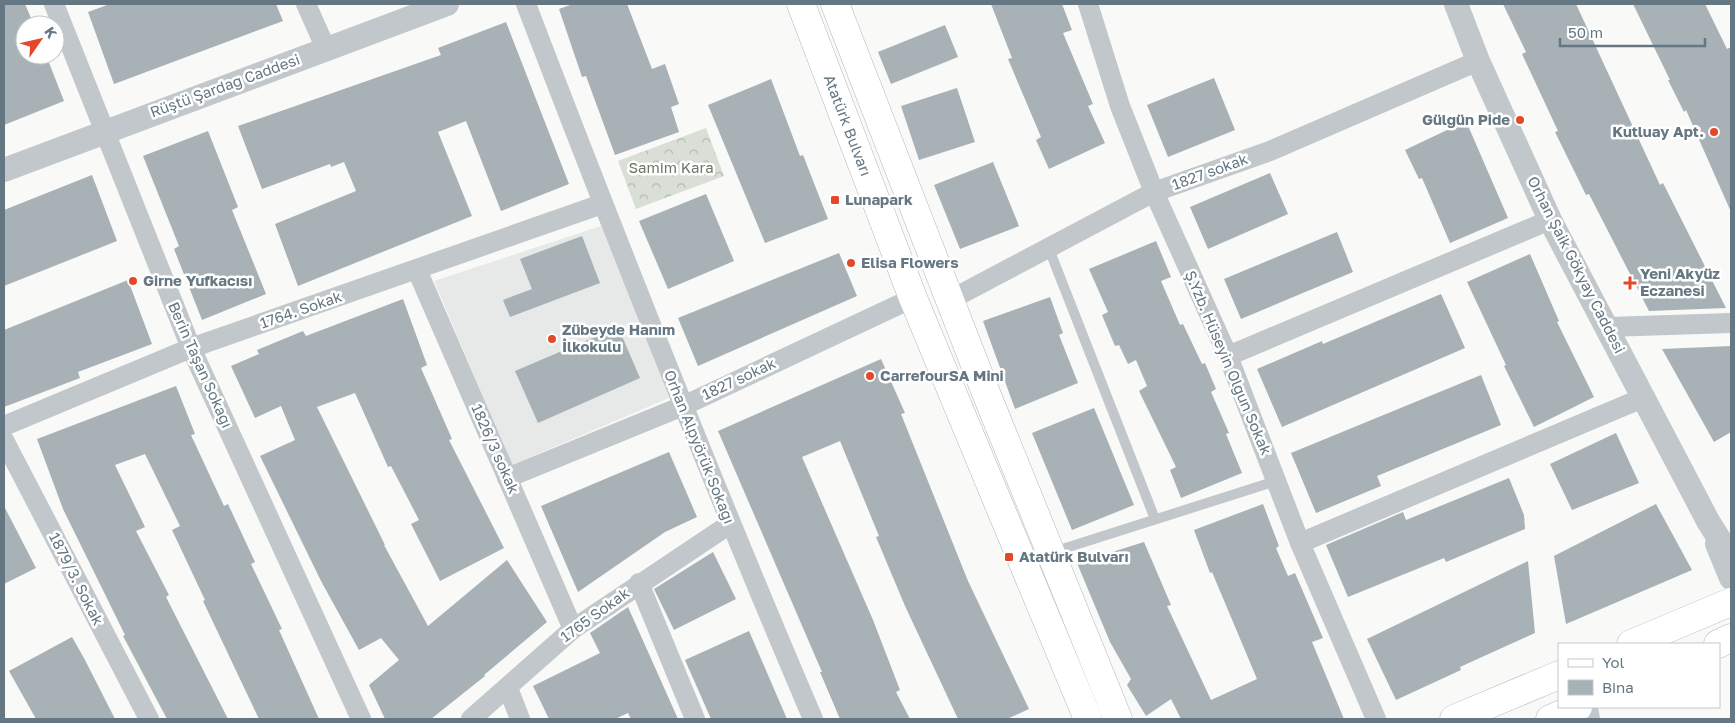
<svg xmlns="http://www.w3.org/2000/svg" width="1735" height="723" font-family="'Golos Text',sans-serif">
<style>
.built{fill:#e7e9e8}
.forest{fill:url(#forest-crowns)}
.building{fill:#a7b1b6}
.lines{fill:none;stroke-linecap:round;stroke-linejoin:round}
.secondary-casing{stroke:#b2b9be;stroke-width:29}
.service{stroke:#c2c7cb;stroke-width:10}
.minor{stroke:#c2c7cb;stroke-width:20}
.tertiary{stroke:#c2c7cb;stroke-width:24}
.secondary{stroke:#fff;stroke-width:28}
.poi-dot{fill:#e4482b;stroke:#fff;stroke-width:2}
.labels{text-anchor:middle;stroke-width:5;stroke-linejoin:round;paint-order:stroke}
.street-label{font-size:15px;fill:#647782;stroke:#fff}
.poi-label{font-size:15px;font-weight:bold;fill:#647782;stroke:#fff;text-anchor:start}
.park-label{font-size:15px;fill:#687a63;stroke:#fff}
</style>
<defs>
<pattern id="forest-crowns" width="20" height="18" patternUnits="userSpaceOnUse" patternTransform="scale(1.25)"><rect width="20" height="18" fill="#d9ded6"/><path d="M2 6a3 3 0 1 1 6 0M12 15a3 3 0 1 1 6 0" fill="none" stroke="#b4b9b3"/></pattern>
</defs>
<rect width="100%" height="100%" fill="#f9f9f7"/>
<polygon class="built" points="601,226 669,398 512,465 434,281"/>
<polygon class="forest" points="706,128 724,176 636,209 618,161"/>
<g class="building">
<polygon points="4,4 25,4 34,25 25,25 25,55 46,55 64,101 4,125"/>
<polygon points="110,4 276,4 283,21 114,84 88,12"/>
<polygon points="573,4 627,4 652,69 665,64 679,104 671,107 679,132 615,155 586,76 582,77 559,9"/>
<polygon points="991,4 1062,4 1072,30 1063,33 1093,104 1088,106 1105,143 1049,169 1036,140 1041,137 1008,59 1012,58"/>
<polygon points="1503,4 1576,4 1660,185 1663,183 1726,308 1649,311 1589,194 1586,195 1555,132 1558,131 1522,54 1526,52"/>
<polygon points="1633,4 1705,4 1727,49 1731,47 1731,212 1686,110 1684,112 1668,80 1670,80"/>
<polygon points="506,22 569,184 501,211 466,121 438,132 472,216 298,286 275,224 356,191 344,162 331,167 330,164 262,189 238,126 441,55 438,48"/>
<polygon points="945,25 958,57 891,84 878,52"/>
<polygon points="1214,78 1235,130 1168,157 1147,105"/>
<polygon points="771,79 800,156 803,155 828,219 765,243 708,105"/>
<polygon points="957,88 975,142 919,160 901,106"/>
<polygon points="1466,121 1508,218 1450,243 1422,178 1419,179 1405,150"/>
<polygon points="208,131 238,207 232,210 266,294 202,320 174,249 179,246 143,156"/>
<polygon points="993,162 1019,226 960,249 934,185"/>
<polygon points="1270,173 1288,214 1208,249 1190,207"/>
<polygon points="92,175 117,241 4,286 4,210"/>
<polygon points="706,194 734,261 668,289 639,221"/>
<polygon points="1337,232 1353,272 1241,319 1224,279"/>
<polygon points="582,236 600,283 510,317 503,300 532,289 520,259"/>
<polygon points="1156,241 1171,277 1161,281 1180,325 1183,324 1202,364 1205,363 1216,389 1211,392 1229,433 1226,434 1242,473 1181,498 1170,470 1176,467 1139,391 1147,386 1136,360 1128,364 1119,345 1115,346 1102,315 1108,312 1089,269"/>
<polygon points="839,253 857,296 698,366 678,318"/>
<polygon points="1530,254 1559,321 1557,322 1594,397 1534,427 1504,366 1506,365 1467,282"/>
<polygon points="128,280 152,344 78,372 80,378 4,407 4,330"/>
<polygon points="1441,294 1465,348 1282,427 1257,369 1322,341 1323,344"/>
<polygon points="1050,297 1063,333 1059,335 1078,383 1015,409 983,321"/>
<polygon points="403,299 427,365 421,368 452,439 449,440 504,548 440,581 411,524 419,520 391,466 388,467 355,393 317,407 385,545 384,545 428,626 507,560 547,622 484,675 485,676 431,719 385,719 369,685 399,660 381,638 359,650 321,581 260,456 295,440 281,406 255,418 231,366 259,354 257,350 303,331 306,336"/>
<polygon points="618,327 640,378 538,423 515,371"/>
<polygon points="1731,346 1731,432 1714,442 1662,349"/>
<polygon points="881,359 905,413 901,414 968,581 1029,709 1007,719 958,719 905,606 876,537 879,536 840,441 802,457 873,620 900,690 896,692 910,719 840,719 820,672 822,672 718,431"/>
<polygon points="1481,375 1501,425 1377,476 1381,486 1316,513 1291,453"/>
<polygon points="176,386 195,434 191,435 224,506 228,504 255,562 251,564 282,629 279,630 319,719 259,719 203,601 205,600 172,530 180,526 145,454 115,465 145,527 136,531 169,595 166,597 228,719 167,719 123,636 125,635 63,509 37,439"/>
<polygon points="1094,408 1134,505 1072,530 1032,433"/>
<polygon points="1616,433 1639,483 1572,510 1550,464"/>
<polygon points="669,452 697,517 665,532 578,592 541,506"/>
<polygon points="1509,478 1524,515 1525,529 1446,562 1444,558 1348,597 1326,545 1403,512 1406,520"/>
<polygon points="1263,504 1279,546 1276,548 1288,576 1295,573 1323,638 1312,642 1344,719 1181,719 1171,699 1146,716 1127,685 1131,679 1110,642 1077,563 1144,542 1171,605 1167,606 1211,700 1257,679 1212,572 1210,573 1194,530"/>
<polygon points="1656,504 1692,570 1566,624 1554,556"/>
<polygon points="4,506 36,568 4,584"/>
<polygon points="713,552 736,599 674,630 654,589"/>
<polygon points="1528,561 1535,633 1460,667 1461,670 1396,700 1367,639"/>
<polygon points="628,607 678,719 631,719 628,713 615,719 549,719 533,686 600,653 590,633"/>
<polygon points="749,631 787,719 711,719 685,660"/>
<polygon points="72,637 85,660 115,719 36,719 9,671"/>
</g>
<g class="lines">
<g class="secondary-casing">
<g id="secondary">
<path id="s1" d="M801,4L913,298L1088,719"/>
<polyline points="835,4 984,388 1118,719"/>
<polyline points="1631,644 1731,602"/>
<polyline points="1718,644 1731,638"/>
<polyline points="1454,719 1559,675"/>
<polyline points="1550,719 1578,707"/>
</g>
</g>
<g class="service">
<polyline points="1049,249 1155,519"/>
<polyline points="1053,552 1276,481"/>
</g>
<g class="minor">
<polyline points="54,4 191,348 361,719"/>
<polyline points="306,4 326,49"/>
<path d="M526,4C618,244 712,483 813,719"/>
<polyline points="1088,4 1120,106 1154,192 1228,356 1300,543 1376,719"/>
<polyline points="417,270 573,629"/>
<polyline points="950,300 1154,192 1270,151 1478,61"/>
<polyline points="1608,327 1731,323"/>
<polyline points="1228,356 1550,220"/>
<polyline points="4,426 191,348 602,204"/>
<polyline points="4,440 149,719"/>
<polyline points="507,478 683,406 913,298"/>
<polyline points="1300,543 1645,397"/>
<polyline points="639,583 695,719"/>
<polyline points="508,688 520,719"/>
<polyline points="1588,707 1590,719"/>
<polyline points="471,719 573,629 730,524"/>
</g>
<g class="tertiary">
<polyline points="1456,4 1478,61 1550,220 1708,521 1731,558"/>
<polyline points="4,170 447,4"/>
<polyline points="1717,544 1731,578"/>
</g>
<use href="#secondary" class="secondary"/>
</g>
<g class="poi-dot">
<circle cx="1520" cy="120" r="5"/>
<circle cx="1714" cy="132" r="5"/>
<rect x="830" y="195" width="10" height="10" rx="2.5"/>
<circle cx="851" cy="263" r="5"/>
<circle cx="133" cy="281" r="5"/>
<path d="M1627.5 275.5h5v5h5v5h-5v5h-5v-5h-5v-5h5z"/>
<circle cx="552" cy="339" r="5"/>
<circle cx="870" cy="376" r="5"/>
<rect x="1004" y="552" width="10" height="10" rx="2.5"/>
</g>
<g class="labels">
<g class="street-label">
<text transform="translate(225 86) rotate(-20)" y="5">Rüştü Şardağ Caddesi</text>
<text dy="5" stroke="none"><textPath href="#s1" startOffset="130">Atatürk Bulvarı</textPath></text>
<text transform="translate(1210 172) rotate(-20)" y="5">1827 sokak</text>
<text transform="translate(1576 265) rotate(63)" y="5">Orhan Şaik Gökyay Caddesi</text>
<text transform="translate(301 310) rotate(-19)" y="5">1764. Sokak</text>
<text transform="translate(1228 363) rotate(67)" y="5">Ş.Yzb. Hüseyin Olgun Sokak</text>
<text transform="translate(200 365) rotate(66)" y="5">Berin Taşan Sokağı</text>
<text transform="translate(739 379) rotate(-25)" y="5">1827 sokak</text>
<text transform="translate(699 447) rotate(68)" y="5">Orhan Alpyörük Sokağı</text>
<text transform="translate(495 449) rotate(66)" y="5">1826/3 sokak</text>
<text transform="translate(76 579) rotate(63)" y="5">1879/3. Sokak</text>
<text transform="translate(595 615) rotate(-36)" y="5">1765 Sokak</text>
</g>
<g class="poi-label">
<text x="1510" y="125" text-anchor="end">Gülgün Pide</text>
<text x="1704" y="137" text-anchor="end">Kutluay Apt.</text>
<text x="845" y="205">Lunapark</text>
<text x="861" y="268">Elisa Flowers</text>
<text x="1640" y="279">Yeni Akyüz<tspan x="1640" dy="17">Eczanesi</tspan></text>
<text x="143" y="286">Girne Yufkacısı</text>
<text x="562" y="335">Zübeyde Hanım<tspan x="562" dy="17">İlkokulu</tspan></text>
<text x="880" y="381">CarrefourSA Mini</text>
<text x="1019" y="562">Atatürk Bulvarı</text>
</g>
<g class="park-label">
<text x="671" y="173">Samim Kara</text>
</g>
</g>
<rect width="1735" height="723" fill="none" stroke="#647782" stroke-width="10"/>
<rect x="1558" y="643" width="162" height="65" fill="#ffffff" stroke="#c1c9cd"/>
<rect x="1568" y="659" width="25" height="8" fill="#ffffff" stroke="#c1c9cd"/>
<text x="1602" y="668" font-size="15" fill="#647782">Yol</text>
<rect x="1568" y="680" width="25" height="15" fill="#a7b1b6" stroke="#c1c9cd"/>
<text x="1602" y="693" font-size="15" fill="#647782">Bina</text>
<g transform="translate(40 40) rotate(56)"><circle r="24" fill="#ffffff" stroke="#c1c9cd"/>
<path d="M0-4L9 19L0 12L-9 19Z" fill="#e4482b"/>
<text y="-8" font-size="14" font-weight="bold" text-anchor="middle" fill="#647782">K</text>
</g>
<path d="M1560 38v8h145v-8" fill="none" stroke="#647782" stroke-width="2.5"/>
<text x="1568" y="38" font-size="15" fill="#647782" stroke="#ffffff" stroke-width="4" paint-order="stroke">50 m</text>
</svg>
